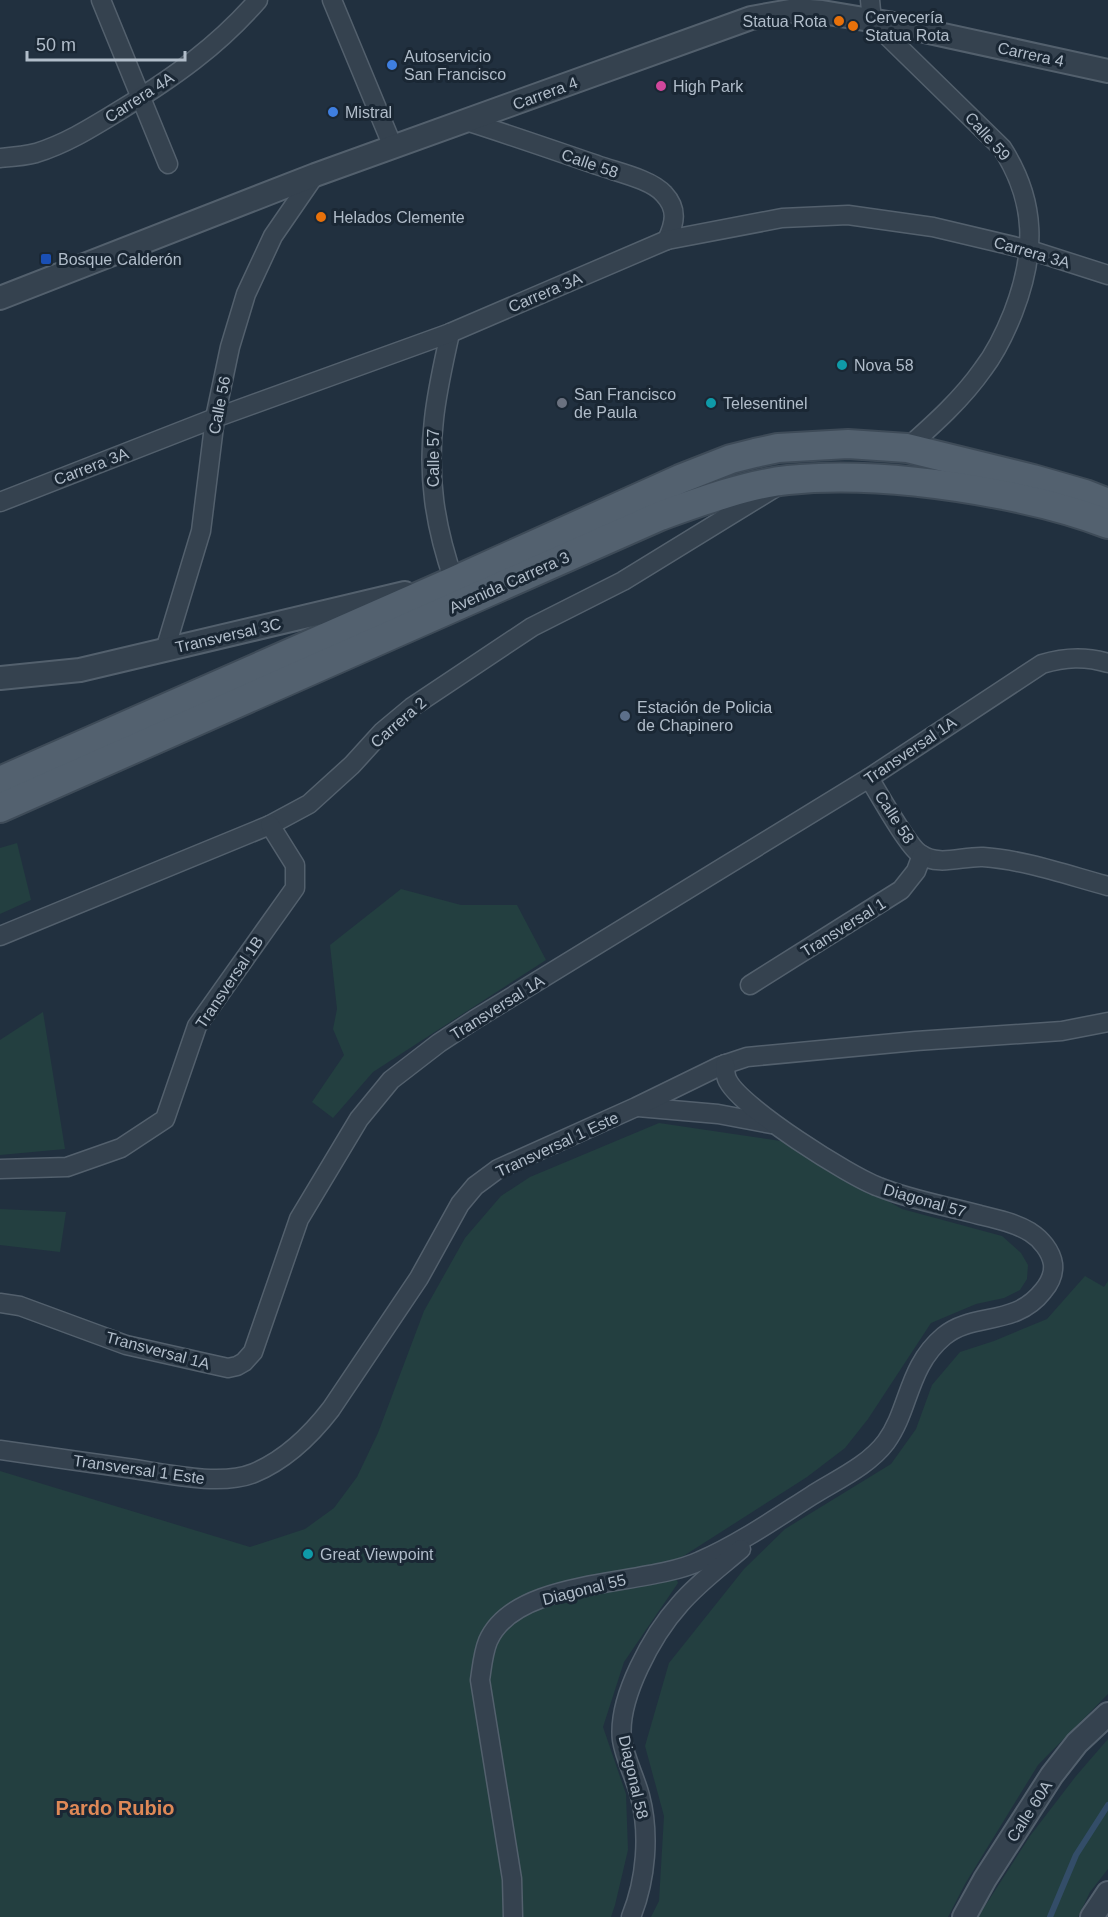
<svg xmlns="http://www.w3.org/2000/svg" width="1108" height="1917" font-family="Helvetica,sans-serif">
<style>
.green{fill:#233f40}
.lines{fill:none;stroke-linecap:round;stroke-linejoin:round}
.stream{stroke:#334d68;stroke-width:6}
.minor-casing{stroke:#53606d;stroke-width:21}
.tertiary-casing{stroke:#53606d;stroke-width:26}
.primary-casing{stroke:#3e4b58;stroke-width:32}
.minor{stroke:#35424f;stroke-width:18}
.tertiary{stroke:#35424f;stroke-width:22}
.primary{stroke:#53616f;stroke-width:28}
.food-dot{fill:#e8710a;stroke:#1a2734;stroke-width:2}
.shop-dot{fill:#3f7fe0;stroke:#1a2734;stroke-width:2}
.hotel-dot{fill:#d1479c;stroke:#1a2734;stroke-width:2}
.transit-dot{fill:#1a4fb4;stroke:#1a2734;stroke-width:2}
.culture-dot{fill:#0f9aa8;stroke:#1a2734;stroke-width:2}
.worship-dot{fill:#6b7280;stroke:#1a2734;stroke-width:2}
.service-dot{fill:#5c6f8a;stroke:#1a2734;stroke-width:2}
.labels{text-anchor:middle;stroke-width:6;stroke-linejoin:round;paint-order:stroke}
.poi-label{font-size:16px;fill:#b1bdca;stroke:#1a2734;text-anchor:start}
.street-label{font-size:16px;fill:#b1bdca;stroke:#1a2734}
.quarter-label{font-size:20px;font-weight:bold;fill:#df8957;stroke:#1a2734}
</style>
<rect width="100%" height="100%" fill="#21303f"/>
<g class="green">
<polygon points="17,843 31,900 0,914 0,848"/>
<polygon points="401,889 461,905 517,905 546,960 373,1072 333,1118 312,1102 344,1055 333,1029 337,1009 330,945"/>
<polygon points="43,1012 65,1149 0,1155 0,1040"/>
<polygon points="659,1123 781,1141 902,1209 1002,1236 1021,1253 1028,1265 1027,1279 1020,1290 1004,1298 976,1304 931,1323 868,1419 845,1448 807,1477 671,1564 678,1583 624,1662 603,1727 626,1794 628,1850 615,1905 611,1917 0,1917 0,1471 250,1547 305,1529 334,1508 357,1477 378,1433 424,1311 465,1238 501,1196 530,1177"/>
<polygon points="0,1209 66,1212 60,1252 0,1245"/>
<polygon points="1085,1276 1104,1287 1108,1281 1108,1694 1038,1765 965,1884 948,1917 651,1917 659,1901 664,1816 645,1746 669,1663 744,1569 785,1529 891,1464 916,1429 932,1385 960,1352 994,1341 1047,1319"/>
<polygon points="1108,1739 1108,1869 1090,1892 1078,1917 978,1917 1030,1836 1076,1776"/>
</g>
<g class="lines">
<polyline class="stream" points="1050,1917 1076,1855 1108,1805"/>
<g class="minor-casing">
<g id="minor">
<polyline points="101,0 168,164"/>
<polyline points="332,0 393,147"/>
<path d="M870,0L872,21L1002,148C1037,202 1036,254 1013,313C1005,333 996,352 983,369C962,399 934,424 907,448"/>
<path d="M466,121C510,135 553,150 597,165C616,172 651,179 664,194C678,209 675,223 667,240"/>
<path d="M0,158C12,157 25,156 36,153C68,143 94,126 122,109C174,77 218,46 258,0"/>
<path d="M450,333C444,361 437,390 434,419C427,476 435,527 454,581"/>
<polyline points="0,502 215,418 450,333 667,240 782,218 848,215 933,227 1030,250 1108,275"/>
<polyline points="165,650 201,531 215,418 230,347 246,294 273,236 315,175"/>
<path d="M869,778C879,794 907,845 920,854C939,867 962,856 983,857C1025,860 1067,875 1108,886"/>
<polyline points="0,936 270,825 309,804 352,765 382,732 412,707 532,627 623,581 776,487"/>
<polyline points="750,985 901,890 916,871 922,855"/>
<polyline points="638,1107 718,1114 771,1124"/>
<polyline points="0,1169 67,1167 121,1148 165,1119 197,1026 295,888 295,865 270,825"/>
<path d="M0,1303L20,1306L126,1345L210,1364L228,1368L237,1366L244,1362L253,1352L299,1219L359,1119L391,1080L439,1043L474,1020L869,778L1042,664C1065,657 1085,656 1108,663"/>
<path d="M0,1450C42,1456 85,1462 127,1468C163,1473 220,1487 254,1473C285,1460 311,1435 331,1409L419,1278L460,1204L475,1186L498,1169L636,1107L720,1066L747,1057L916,1041L1062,1031L1108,1022"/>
<path d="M513,1917L512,1879L480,1680C482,1667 483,1653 488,1641C516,1577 645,1587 700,1561C739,1544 775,1519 811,1496C836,1480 868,1466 886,1442C910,1409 907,1367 944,1336C973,1312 1015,1327 1043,1291C1049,1284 1054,1274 1053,1264C1051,1251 1041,1239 1030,1232C1015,1223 997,1219 980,1215C947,1206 911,1200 879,1187C849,1176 742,1108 728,1081C725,1076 725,1070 725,1064"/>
<path d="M631,1917C646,1880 650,1834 640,1796C635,1777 625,1759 622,1740C617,1698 653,1634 680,1604C698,1583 720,1567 741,1549"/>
</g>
</g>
<g class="tertiary-casing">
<g id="tertiary">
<polyline points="0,298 315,175 751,18 796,10 822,12 888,23 1108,71"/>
<polyline points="0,678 80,670 405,593"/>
<polyline points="964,1917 985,1879 1052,1775 1077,1743 1108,1714"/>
<polyline points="1092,1917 1108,1893"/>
</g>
</g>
<g class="primary-casing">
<g id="primary">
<polyline points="0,781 454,581 680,479 731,459 755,453 778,448 848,444 907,448 1033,479 1085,494 1108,503"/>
<path d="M0,808L660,516C699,502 748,484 788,480C858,473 929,481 998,494C1035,501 1072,510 1108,524"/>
</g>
</g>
<use href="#minor" class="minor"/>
<use href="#tertiary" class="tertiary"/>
<use href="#primary" class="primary"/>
</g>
<g class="food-dot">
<circle cx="839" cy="21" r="6"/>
<circle cx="853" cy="26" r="6"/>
<circle cx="321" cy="217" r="6"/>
</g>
<g class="shop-dot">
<circle cx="392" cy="65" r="6"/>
<circle cx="333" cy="112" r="6"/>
</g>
<circle class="hotel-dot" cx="661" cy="86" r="6"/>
<rect class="transit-dot" x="40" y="253" width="12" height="12" rx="3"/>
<g class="culture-dot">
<circle cx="842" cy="365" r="6"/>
<circle cx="711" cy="403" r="6"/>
<circle cx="308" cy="1554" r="6"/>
</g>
<circle class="worship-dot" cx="562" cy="403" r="6"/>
<circle class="service-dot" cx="625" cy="716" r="6"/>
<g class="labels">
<g class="poi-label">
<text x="865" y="23">Cervecería<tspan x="865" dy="18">Statua Rota</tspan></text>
<text x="827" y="27" text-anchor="end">Statua Rota</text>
<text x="404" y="62">Autoservicio<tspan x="404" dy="18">San Francisco</tspan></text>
<text x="673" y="92">High Park</text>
<text x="345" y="118">Mistral</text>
<text x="333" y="223">Helados Clemente</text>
<text x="58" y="265">Bosque Calderón</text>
<text x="854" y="371">Nova 58</text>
<text x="574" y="400">San Francisco<tspan x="574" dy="18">de Paula</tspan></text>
<text x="723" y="409">Telesentinel</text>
<text x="637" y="713">Estación de Policia<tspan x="637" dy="18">de Chapinero</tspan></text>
<text x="320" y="1560">Great Viewpoint</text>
</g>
<g class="street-label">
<text transform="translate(1031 54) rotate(12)" y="6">Carrera 4</text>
<text transform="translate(545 93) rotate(-20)" y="6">Carrera 4</text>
<text transform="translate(139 97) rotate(-33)" y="6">Carrera 4A</text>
<text transform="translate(988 136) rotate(48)" y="6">Calle 59</text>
<text transform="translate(590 163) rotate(19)" y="6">Calle 58</text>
<text transform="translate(1032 252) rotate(16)" y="6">Carrera 3A</text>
<text transform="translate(545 292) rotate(-23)" y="6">Carrera 3A</text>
<text transform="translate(219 405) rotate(-79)" y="6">Calle 56</text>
<text transform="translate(433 458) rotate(-90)" y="6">Calle 57</text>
<text transform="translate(91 466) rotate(-21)" y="6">Carrera 3A</text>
<text transform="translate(509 582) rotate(-24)" y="6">Avenida Carrera 3</text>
<text transform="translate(228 635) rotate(-13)" y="6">Transversal 3C</text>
<text transform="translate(398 722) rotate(-41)" y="6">Carrera 2</text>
<text transform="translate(910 750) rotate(-34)" y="6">Transversal 1A</text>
<text transform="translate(895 817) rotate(57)" y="6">Calle 58</text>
<text transform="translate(843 927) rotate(-32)" y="6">Transversal 1</text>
<text transform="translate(229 982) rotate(-56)" y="6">Transversal 1B</text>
<text transform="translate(497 1007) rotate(-32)" y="6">Transversal 1A</text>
<text transform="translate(557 1144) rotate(-25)" y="6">Transversal 1 Este</text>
<text transform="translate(925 1200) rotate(16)" y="6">Diagonal 57</text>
<text transform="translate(158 1350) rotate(15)" y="6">Transversal 1A</text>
<text transform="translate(139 1469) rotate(8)" y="6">Transversal 1 Este</text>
<text transform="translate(584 1589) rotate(-14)" y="6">Diagonal 55</text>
<text transform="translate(634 1777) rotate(77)" y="6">Diagonal 58</text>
<text transform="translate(1029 1811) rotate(-57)" y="6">Calle 60A</text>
</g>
<g class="quarter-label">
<text x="115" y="1815">Pardo Rubio</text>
</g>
</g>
<path d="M27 51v9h158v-9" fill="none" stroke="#b1bdca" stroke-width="3"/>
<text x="36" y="51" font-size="18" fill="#b1bdca" stroke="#1a2734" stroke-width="4.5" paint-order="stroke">50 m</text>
</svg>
